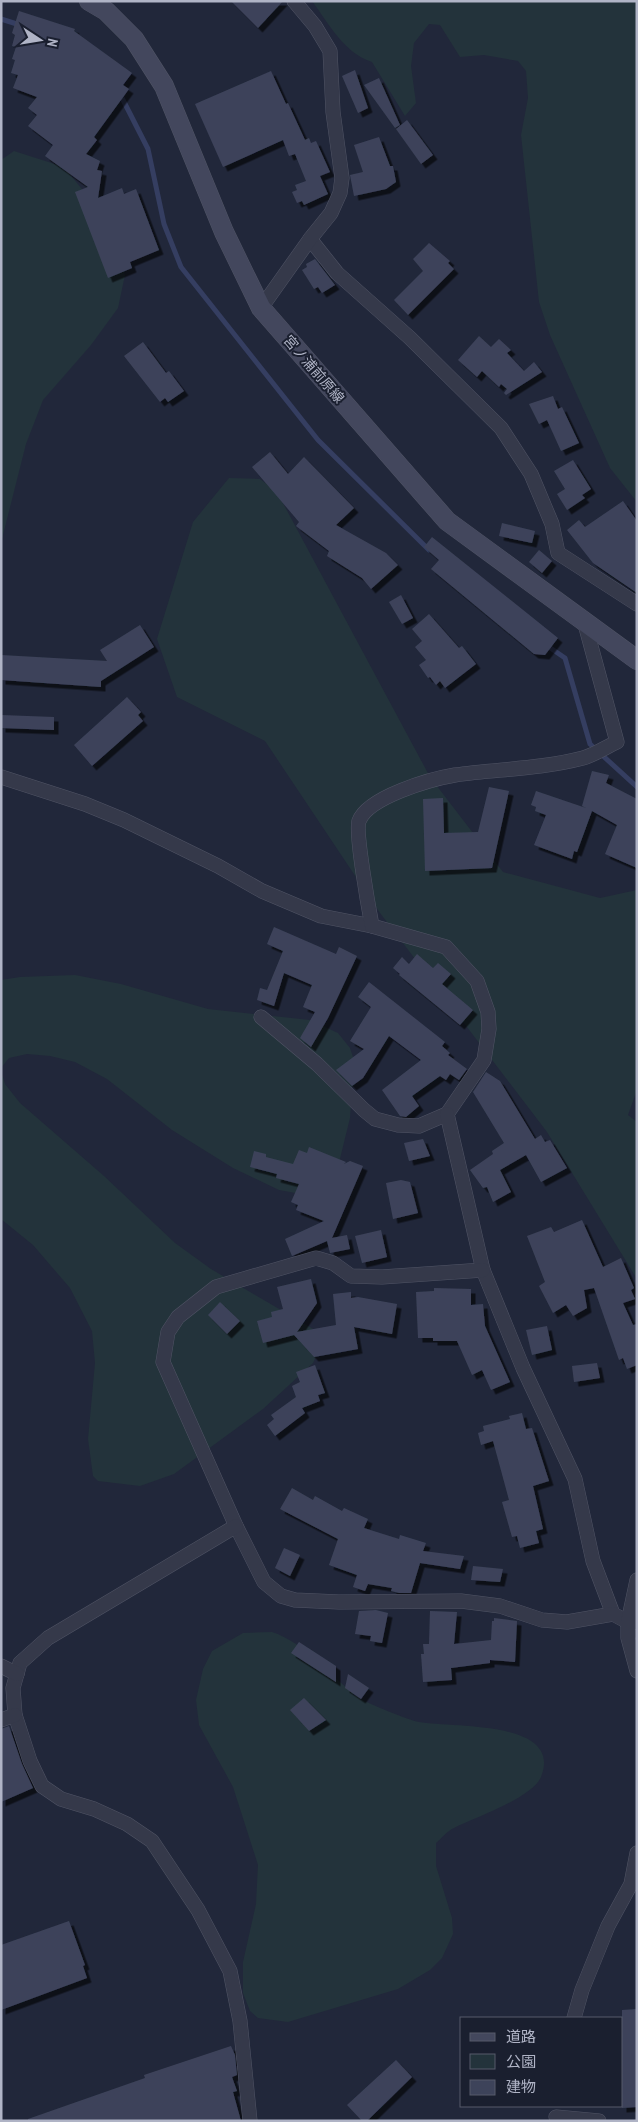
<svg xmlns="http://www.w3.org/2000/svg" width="638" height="2122" font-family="'PT Sans Narrow','Noto Sans JP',sans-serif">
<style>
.green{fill:#23333b}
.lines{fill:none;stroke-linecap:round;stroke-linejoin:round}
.stream{stroke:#353e61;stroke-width:5}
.building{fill:#3d435a;filter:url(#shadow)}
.minor-casing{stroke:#505465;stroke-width:15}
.secondary-casing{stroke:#505465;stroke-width:20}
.minor{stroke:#35394a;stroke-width:14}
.secondary{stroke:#43475d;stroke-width:19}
.labels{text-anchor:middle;stroke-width:4;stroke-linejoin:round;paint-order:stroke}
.street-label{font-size:14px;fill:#b0b4c6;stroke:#1a1f2f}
</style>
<defs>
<filter id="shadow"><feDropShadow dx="4.5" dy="4.5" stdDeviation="0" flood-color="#0009"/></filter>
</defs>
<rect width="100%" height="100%" fill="#21273a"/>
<g class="green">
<path d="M312,1H637V502L610,468L550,335L539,302L521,135L528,98L526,71L518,61L484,55L460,57L440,25L429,24L414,43L411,66L416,103L405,116L372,62C344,53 329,24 312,1Z"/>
<polygon points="14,151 64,167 85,193 125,275 118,308 91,345 43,400 26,444 1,543 1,160"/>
<polygon points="229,478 260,479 277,492 430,777 503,872 600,898 637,890 637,1090 628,1115 637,1122 637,1279 547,1132 380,913 265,741 177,697 157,639 193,522"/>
<polygon points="75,975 121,984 208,1009 310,1020 338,1033 350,1048 354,1060 350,1118 336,1175 312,1196 279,1190 233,1168 172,1130 107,1079 75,1062 50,1056 27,1054 9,1058 1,1068 1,980 20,977"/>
<polygon points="1,1071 5,1084 20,1103 104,1176 175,1243 211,1269 315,1330 322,1344 313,1363 263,1409 174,1474 140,1486 98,1481 93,1476 88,1439 95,1363 92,1331 70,1288 33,1245 1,1219"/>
<path d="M272,1632C306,1643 331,1677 359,1698C369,1704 408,1720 419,1722C450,1728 564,1719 541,1777C532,1798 474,1818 454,1828C447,1831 442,1838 436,1843V1866L452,1918L453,1934L442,1958L430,1970L398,1989L288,2022L258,2018L250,2011L243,1993V1962L256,1904L258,1865L233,1787L199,1725L196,1700L203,1669L212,1651L243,1633Z"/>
</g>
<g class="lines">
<g class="stream">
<polyline points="1,19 20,25"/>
<polyline points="120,94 148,149 164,224 181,267 318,440 429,550"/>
<polyline points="546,645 565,658 590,744 637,787"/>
</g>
</g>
<g class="building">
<polygon points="231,1 283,1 258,28"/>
<polygon points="19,11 75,29 74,31 132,73 123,85 129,89 94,137 97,140 86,154 100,161 97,170 102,171 98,198 122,188 124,194 136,189 159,250 130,262 132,268 108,278 75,192 88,187 45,156 53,145 28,126 37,115 28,108 37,97 13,88 18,75 11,73 15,60 12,59 16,47 12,46 15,35 12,33"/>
<polygon points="355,70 368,108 358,113 342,76"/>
<polygon points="271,71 286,104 288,103 305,140 309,138 311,143 316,141 330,172 320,176 328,194 304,205 302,201 297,203 292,192 297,190 295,185 306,181 295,154 289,156 283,140 223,167 195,104"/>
<polygon points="379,78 400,125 395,128 364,85"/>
<polygon points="407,120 433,155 421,164 396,129"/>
<polygon points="379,137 390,166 393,166 396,182 386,189 354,196 350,175 363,172 354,145"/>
<polygon points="429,243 450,261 448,263 454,269 408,315 394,300 423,271 413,259"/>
<polygon points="315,259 335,285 322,293 318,287 314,289 302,270 307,267 306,264"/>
<polygon points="479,336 491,347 499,339 511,350 507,353 524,371 534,362 542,372 506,395 504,393 507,389 501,384 499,387 482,371 477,377 458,360"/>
<polygon points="143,342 166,373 169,371 184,391 168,402 165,398 160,402 124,356"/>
<polygon points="553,396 558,409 562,407 579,443 561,451 547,420 539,424 529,404"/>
<polygon points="270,452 288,474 304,457 354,508 336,525 386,553 398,565 371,589 362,578 327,556 329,551 296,526 299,522 252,467"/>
<polygon points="573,460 591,489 582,495 585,498 567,510 557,494 565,489 554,471"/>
<polygon points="623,501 637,521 637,593 593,563 567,530 579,520 585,527"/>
<polygon points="502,523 535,531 532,543 499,536"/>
<polygon points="432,537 558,638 545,655 534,654 431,569 439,560 424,547"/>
<polygon points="539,550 552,561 542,573 529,562"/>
<polygon points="401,595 413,618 402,624 389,602"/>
<polygon points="429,614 459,648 462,646 476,664 445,688 440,681 436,685 430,677 428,678 419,665 426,660 415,647 422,641 412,629"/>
<polygon points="140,625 154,647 101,681 101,687 1,680 1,655 107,661 100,650"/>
<polygon points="127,697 141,712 138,715 143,721 92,766 74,745"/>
<polygon points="1,715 54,717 54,730 1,728"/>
<polygon points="592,771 609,775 606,783 637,799 637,868 605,854 617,825 592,811 577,852 574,851 572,859 534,845 546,815 535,811 536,807 531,805 536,791 586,808 582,806"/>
<polygon points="489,787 509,791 492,868 425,871 423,799 443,798 444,833 478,832"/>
<polygon points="274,927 336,954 339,947 357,956 328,1018 311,1047 300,1038 315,1012 303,1007 312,985 284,973 274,1006 257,1000 260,988 267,990 283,951 267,944"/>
<polygon points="417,954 433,968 438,963 451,974 442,984 473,1010 460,1025 399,975 400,974 393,968 402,957 409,964"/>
<polygon points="369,982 445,1042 442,1046 450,1053 448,1055 467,1069 459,1080 450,1074 446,1080 440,1076 412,1096 419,1106 406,1117 400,1116 382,1090 421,1060 389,1036 363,1078 352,1086 336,1070 364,1049 350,1041 371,1007 358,997"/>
<polygon points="486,1072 500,1081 535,1139 541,1135 545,1142 550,1140 567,1168 541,1182 526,1155 500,1170 511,1192 493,1202 487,1187 483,1188 470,1170 493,1154 492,1151 504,1143 473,1092"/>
<polygon points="423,1139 430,1156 409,1161 404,1143"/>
<polygon points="309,1147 346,1162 344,1164 350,1161 363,1166 332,1238 347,1235 350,1249 330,1253 327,1241 292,1256 285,1239 324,1221 296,1210 298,1205 291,1202 299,1184 276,1178 277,1174 250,1167 254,1151 266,1154 266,1157 293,1164 299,1150 307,1153"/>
<polygon points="401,1180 410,1182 418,1213 393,1219 386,1183"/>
<polygon points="582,1220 603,1267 621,1258 634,1288 631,1290 635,1299 623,1303 633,1325 637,1324 637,1365 627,1369 623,1358 619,1360 594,1288 584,1290 587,1308 573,1316 566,1305 553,1313 539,1286 545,1282 527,1236 551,1227 554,1232"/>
<polygon points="381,1230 387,1257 362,1263 355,1236"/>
<polygon points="311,1279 317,1303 297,1332 336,1325 333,1294 351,1292 351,1298 358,1297 397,1304 392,1334 354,1327 358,1349 314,1357 294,1335 263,1343 257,1321 272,1317 271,1312 283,1309 277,1287"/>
<polygon points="434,1288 471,1289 471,1305 483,1304 485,1326 510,1382 491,1390 482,1370 472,1375 457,1341 433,1341 433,1338 418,1338 416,1292 434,1291"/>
<polygon points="220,1302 240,1321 227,1334 208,1315"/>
<polygon points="547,1326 552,1350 532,1355 526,1330"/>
<polygon points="597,1363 600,1378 574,1382 572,1366"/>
<polygon points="315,1365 325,1393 318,1395 320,1401 302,1408 305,1413 275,1436 267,1425 274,1419 271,1415 296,1397 292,1386 300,1382 296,1372"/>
<polygon points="522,1413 526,1429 532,1428 549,1481 533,1486 543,1529 536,1531 539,1543 520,1548 517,1536 512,1537 502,1502 509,1500 493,1441 481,1445 478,1433 484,1431 483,1426 510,1419 509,1416"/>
<polygon points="292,1488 313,1500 315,1496 342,1511 344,1508 368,1519 364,1528 399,1539 400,1535 426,1543 423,1551 464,1556 460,1569 420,1563 411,1593 399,1593 391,1591 392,1588 368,1584 365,1591 353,1587 357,1575 329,1565 338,1539 280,1509"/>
<polygon points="284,1548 300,1555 290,1576 275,1568"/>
<polygon points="473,1566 503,1569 500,1582 471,1580"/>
<polygon points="376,1610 388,1613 382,1643 370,1641 371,1636 355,1634 359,1611"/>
<polygon points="430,1611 457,1612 454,1644 491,1640 492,1621 494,1621 494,1618 517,1621 515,1662 490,1660 490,1663 451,1668 452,1680 423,1682 421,1654 424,1654 423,1644 429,1644"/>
<polygon points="299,1642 336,1666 336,1682 291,1653"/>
<polygon points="348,1674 369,1688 361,1699 345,1688"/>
<polygon points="304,1698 326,1720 309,1731 290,1710"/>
<polygon points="9,1726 22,1764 33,1788 1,1802 1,1729"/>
<polygon points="69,1921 85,1965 83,1966 87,1978 1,2010 1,1945"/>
<polygon points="637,2009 637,2107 622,2108 622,2010"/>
<polygon points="231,2046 235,2055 237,2075 232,2077 237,2091 233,2092 241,2121 28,2121 28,2119 145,2078 144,2075"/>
<polygon points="396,2060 412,2077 367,2121 362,2121 347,2105"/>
</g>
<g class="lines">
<g class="minor-casing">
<g id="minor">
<polyline points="310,239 337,273 410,338 501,428 531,474 552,524 558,553 637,604"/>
<polyline points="261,308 310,239 331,213 340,193 342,178 333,112 330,51 315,26 294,1"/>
<polyline points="1,777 85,804 124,820 218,866 262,891 321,916 372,926"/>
<path d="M261,1017L317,1064L364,1110L375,1119L398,1125L419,1126L447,1114L484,1060L489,1029L488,1012L477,981L446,947L372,926C369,910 355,832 359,821C368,797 431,779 455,775C497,769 541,769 583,758C594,755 606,747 617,742L585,624"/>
<polyline points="447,1114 483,1270 523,1368 575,1479 593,1561 613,1614"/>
<polyline points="483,1270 382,1277 351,1276 333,1263 316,1258 216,1287 178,1317 168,1332 163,1362 236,1526 264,1582 281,1596 295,1600 339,1602 461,1601 500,1606 542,1620 567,1622 613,1614 628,1622 637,1622"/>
<polyline points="236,1526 48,1638 20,1663 13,1688 15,1715 30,1761 42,1786 61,1799 94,1809 127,1824 152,1841 198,1910 230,1971 240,2021 250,2121"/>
<polyline points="637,1580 628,1622 628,1638 637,1671"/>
<polyline points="1,1666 17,1674"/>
<polyline points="1,1720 15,1715"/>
<polyline points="574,2018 582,1990 608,1926 631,1884 637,1853"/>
<polyline points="556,2117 599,2121"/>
</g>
</g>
<g class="secondary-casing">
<polyline id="secondary" points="89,1 106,11 134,39 164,86 224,232 261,308 447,521 637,660"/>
</g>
<use href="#minor" class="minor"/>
<use href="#secondary" class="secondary"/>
</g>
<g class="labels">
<g class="street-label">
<text transform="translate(314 369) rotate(49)" y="5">宮ノ浦前原線</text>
</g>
</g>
<rect width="638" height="2122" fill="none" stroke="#b0b4c6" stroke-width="5"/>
<rect x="460" y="2017" width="162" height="90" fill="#1a1f2f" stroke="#565b6b"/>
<rect x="470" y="2033" width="25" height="8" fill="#43475d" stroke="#565b6b"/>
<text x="506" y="2042" font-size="15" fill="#b0b4c6">道路</text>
<rect x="470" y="2054" width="25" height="15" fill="#23333b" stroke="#565b6b"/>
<text x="506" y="2067" font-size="15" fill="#b0b4c6">公園</text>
<rect x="470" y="2080" width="25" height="15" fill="#3d435a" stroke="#565b6b"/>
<text x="506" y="2092" font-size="15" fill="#b0b4c6">建物</text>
<g transform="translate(40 40) rotate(102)" stroke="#1a1f2f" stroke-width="4" paint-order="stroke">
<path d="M0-4L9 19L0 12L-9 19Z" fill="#b0b4c6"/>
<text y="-8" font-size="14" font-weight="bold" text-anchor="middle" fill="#b0b4c6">N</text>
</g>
</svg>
